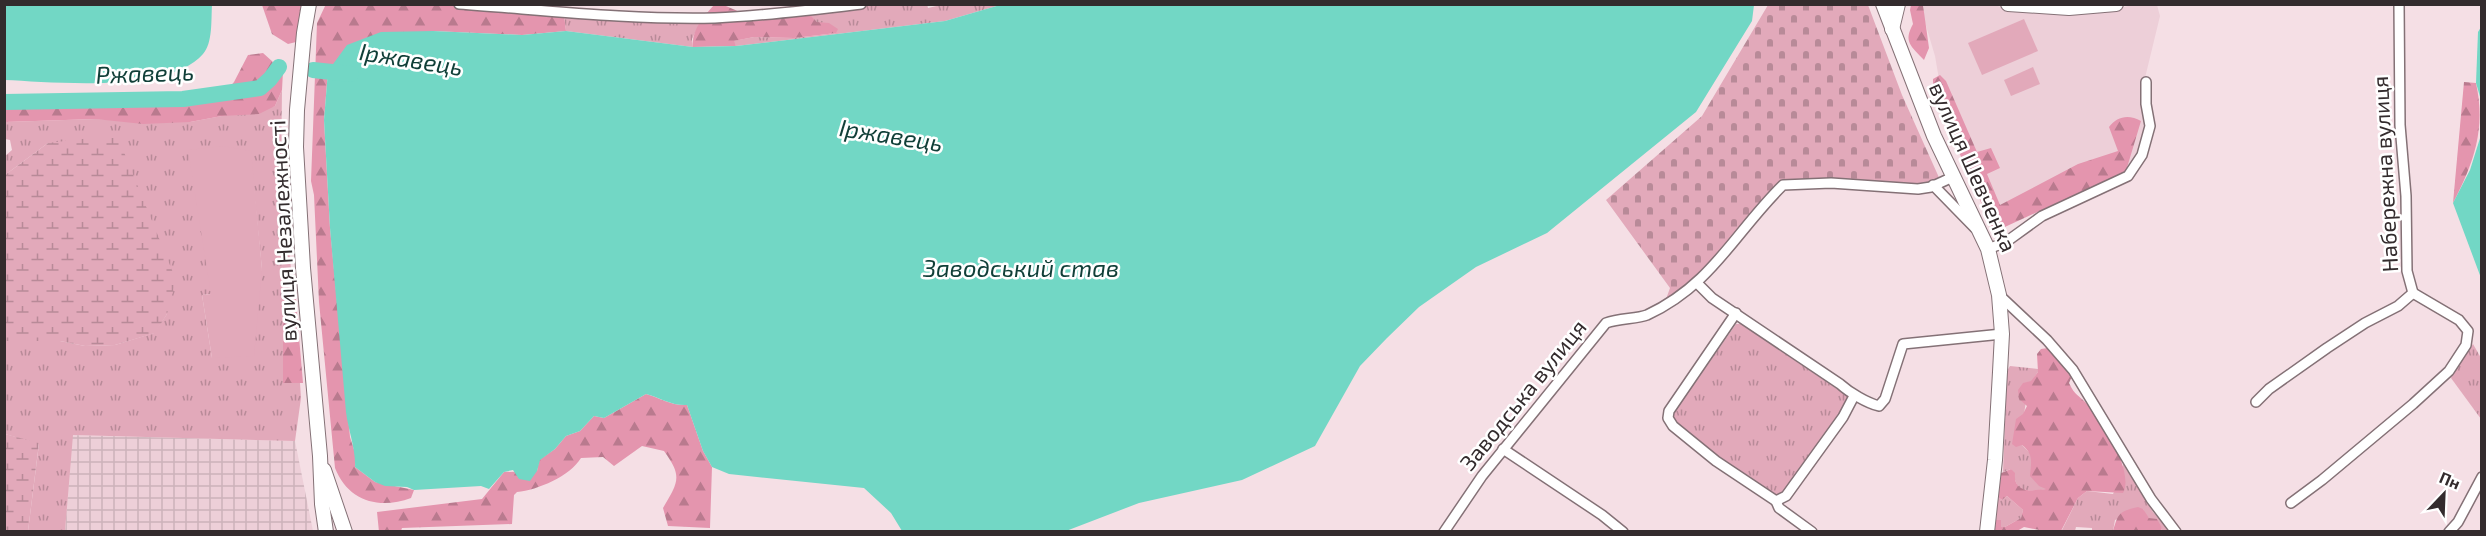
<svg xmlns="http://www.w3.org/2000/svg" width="2486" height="536" font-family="'Exo 2',sans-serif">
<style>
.built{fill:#edcfd8}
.industrial{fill:url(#industrial-grid)}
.grass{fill:url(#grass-tufts);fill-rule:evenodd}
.forest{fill:url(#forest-firs)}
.wetland{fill:url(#wetland-marsh)}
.cemetery{fill:url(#cemetery-stones)}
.green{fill:#e2a9ba}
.water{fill:#72d7c5}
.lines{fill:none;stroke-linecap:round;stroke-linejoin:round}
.river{stroke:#72d7c5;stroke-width:16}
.street-casing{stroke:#847176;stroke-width:12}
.secondary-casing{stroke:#847176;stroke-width:16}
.street{stroke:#fff;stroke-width:9}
.secondary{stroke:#fff;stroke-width:14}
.labels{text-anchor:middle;stroke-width:5;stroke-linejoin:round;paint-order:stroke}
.street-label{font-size:22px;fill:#332b2d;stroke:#fff}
.water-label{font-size:24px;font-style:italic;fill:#103f38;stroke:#fff}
</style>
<defs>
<pattern id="industrial-grid" width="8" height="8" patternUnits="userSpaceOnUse" patternTransform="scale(1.5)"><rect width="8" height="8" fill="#edcfd8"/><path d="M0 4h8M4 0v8" fill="none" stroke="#ccb2ba"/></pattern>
<pattern id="grass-tufts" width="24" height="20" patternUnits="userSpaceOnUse" patternTransform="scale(1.5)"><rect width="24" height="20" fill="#e2a9ba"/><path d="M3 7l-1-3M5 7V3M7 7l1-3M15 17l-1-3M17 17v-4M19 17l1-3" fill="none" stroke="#b88a98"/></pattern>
<pattern id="forest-firs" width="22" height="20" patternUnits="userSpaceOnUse" patternTransform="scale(1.5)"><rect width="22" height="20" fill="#e495ae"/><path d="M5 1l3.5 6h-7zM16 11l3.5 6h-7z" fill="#b97a8e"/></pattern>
<pattern id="wetland-marsh" width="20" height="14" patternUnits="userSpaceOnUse" patternTransform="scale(1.5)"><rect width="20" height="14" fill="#e2a9ba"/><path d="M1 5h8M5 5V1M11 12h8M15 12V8" fill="none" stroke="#b88a98"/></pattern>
<pattern id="cemetery-stones" width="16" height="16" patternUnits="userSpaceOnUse" patternTransform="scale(1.5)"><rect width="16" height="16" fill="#e2a9ba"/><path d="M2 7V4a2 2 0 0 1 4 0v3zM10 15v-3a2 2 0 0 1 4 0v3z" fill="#b88a98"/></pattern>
</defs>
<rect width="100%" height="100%" fill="#f5dfe5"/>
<polygon class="built" points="1989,4 2018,11 2116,9 2132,5 2157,5 2160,16 2144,82 2147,126 2138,156 2128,168 2005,225 1940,85 1935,56 1924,19 1924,5"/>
<polygon class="industrial" points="72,435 295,441 313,531 65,532"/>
<g class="grass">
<polygon points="836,4 927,4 928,8 941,5 1000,5 945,21 736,46 733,41 754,37 794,38 836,33 817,22 809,14"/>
<polygon points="564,15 702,19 692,39 693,47 566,31"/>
<path d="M282,90L281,169L292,279L283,280V383H300L301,398L295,441L73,435L65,531H28L39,444L5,434V341H60L85,346L115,345L154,333L167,314L48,143L5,175V156L12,150L10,140L5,139V122L95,119L190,122L275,106ZM250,151L262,269L212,358L202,295L211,294Z"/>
<polygon points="1736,324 1741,324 1849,397 1844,410 1786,491 1777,497 1719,459 1673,422 1673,414"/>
<polygon points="2473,344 2481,358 2481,419 2451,378 2453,373"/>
<path d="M2010,366L2038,369V372C2024,390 2023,423 2022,445L2032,455L2047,489C2039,491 2026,491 2018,488L2011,469L2003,472L2007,371Z"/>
<polygon points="2123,464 2153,512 2170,531 2161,531 2162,528 2145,515 2143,509 2115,520 2113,531 2092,531 2092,528 2076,527 2075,531 2061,532 2078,498 2087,491 2113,494 2123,473"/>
<polygon points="2007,496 2023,510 2021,518 2005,527 2001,527 2001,520 1996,520 1998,497 2002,500"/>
</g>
<g class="forest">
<path d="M326,4H505L564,15L566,31L522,35L433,31L328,71L324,120L330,228L350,437L356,456L355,467L375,482L414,490L411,498C379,510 348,501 335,468L319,302L314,195L311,181L317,23Z"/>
<polygon points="262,5 303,5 296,42 288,44 272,34"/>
<path d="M714,5C726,4 731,9 742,13C757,18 775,17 790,17L797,9L804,8L817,22L829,23L838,29L836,33L794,38L754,37L734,41L736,46L693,47C691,30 704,16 714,5Z"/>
<path d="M1911,5H1923L1929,48L1924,60C1911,46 1903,42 1913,24L1910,10Z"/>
<polygon points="263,53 283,71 282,90 275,106 259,114 222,116 190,122 143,124 95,119 5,122 5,107 154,102 224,94 234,82 248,55"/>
<path d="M1940,75L1946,81L1977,152L1991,148L2000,168L1987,174L2000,205L2078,164L2118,151L2109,127C2117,116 2129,114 2141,121L2126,171L1994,232L1933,93V79Z"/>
<path d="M2464,82L2476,83C2486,129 2474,162 2453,203Z"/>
<polygon points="283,279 294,279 303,383 283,383"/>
<path d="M2048,348L2073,374L2069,383C2075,395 2076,393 2084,401C2101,416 2135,472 2123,493L2087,491L2078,498L2061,531H2044L2024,527L2017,531L1994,532L1996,520H2001V527H2005L2021,518L2023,510L2007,496L2002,500L1998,497L1999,474L2011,469L2015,473C2013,493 2031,491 2046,489L2039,486L2030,476C2031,463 2034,454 2022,445L2016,447L2012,444L2016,419L2023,414L2027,406L2019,399L2018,390L2023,383L2031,381L2038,372L2037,354L2041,349Z"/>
<path d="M646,394C660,398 672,406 687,405L703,451L712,467L710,528L668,526L663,508C678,482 683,477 664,451L642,446L614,466L603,457L581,458C570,476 538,490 517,492L514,495L512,524L402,528L401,531L379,532L377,512L482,499L504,472L537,471L539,460L555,449L566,436L580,431L594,416L604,418Z"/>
<path d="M2138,507L2143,509L2149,518L2157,519L2162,528L2161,531H2113C2118,514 2119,511 2138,507Z"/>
</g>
<g class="wetland">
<polygon points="117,135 176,280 167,314 155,333 115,345 85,346 60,341 5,341 5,175 48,143"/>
<polygon points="5,434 39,443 28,531 5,531"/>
</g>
<polygon class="cemetery" points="1768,5 1868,5 1902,95 1941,182 1933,185 1783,185 1716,264 1665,302 1670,288 1606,200 1702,116"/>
<g class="green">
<polygon points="2024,19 2038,51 1982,75 1968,43"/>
<polygon points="2033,67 2040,84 2011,96 2004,80"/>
<polygon points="223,146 251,151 262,269 254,356 212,358 202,295 211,294 188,150"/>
</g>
<g class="water">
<path d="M5,4H212V5C211,19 213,43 203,54C169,94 53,82 5,80Z"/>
<path d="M1000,5H1754L1752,21L1696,112L1547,233L1476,267L1419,307L1387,338L1360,366L1315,446L1242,480L1139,503L1066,531H902L891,513L864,488L729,474L712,467L703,451L687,405C672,406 661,398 646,394L604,418L594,416L580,431L566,436L555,449L540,460L537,471L530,481L519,479L513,470L504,472L489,489L481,486L414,490L407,487L385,486L375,482L355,467C356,450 348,429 346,412L330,228L324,120L328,71L347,45L381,32L433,31L522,35L566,31L693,47L736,46L945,21Z"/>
<polygon points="2481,27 2481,100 2476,83 2478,32"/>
<polygon points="2481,135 2481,278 2453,203 2470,170"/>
</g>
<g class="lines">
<g class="river">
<polyline points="313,70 351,74"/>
<polyline points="4,102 183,99 260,88 270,79 279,67"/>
</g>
<g class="street-casing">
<g id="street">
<path d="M459,4C544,10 630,20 715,18C764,16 812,10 861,4"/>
<polyline points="2399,4 2400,125 2406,196 2407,271 2413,293"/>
<polyline points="1933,185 1975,228"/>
<polyline points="1988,249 2006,242 2042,216 2128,176 2142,155 2150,126 2146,104 2146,82"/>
<path d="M1697,283L1712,298L1840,384C1850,393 1867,403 1879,406L1885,399L1903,344L2002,334"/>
<polyline points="1999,295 2047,340 2073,370 2151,499 2176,532"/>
<polyline points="1736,313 1669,411 1668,418 1673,426 1716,461 1776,501 1786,496 1843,417 1854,396"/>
<polyline points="2256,402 2269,389 2327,348 2365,323 2398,306 2413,293"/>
<polyline points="1503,449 1602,515 1623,532"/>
<polyline points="1776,501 1779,508 1812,532"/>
<polyline points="2291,503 2322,480 2413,404 2449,371 2466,345 2468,331 2459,320 2413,293"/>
<path d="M1444,532L1482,476L1606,323C1619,318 1637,319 1647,315C1712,285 1735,232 1783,185L1831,183L1918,189L1931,187L1955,176"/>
<polyline points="2449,532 2458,522 2482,477"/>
</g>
</g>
<g class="secondary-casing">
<g id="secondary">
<polyline points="309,4 304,33 297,110 296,147 303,268 320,456 322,504 326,532"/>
<polyline points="1883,4 1934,136 1988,249 1999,295 2002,334 2000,372 1995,460 1987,532"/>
<polyline points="2008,4 2069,8 2116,4"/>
<polyline points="1892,29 1898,4"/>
<polyline points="324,470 345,532"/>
</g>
</g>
<use href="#street" class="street"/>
<use href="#secondary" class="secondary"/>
</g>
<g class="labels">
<g class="street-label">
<text transform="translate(1973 167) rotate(66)" y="8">вулиця Шевченка</text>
<text transform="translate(2385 174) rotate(-93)" y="8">Набережна вулиця</text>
<text transform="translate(283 231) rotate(-93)" y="8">вулиця Незалежності</text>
<text transform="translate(1523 395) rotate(-51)" y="8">Заводська вулиця</text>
</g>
<g class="water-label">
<text transform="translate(411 60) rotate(9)" y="8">Іржавець</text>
<text transform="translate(145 74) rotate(-2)" y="8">Ржавець</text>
<text transform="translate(891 136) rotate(9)" y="8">Іржавець</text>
<text x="1021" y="277">Заводський став</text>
</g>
</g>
<rect width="2486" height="536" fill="none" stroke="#332b2d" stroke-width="12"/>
<g transform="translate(2444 494) rotate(23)" stroke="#ffffff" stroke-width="4.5" paint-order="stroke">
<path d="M0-4.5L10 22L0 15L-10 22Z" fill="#332b2d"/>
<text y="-9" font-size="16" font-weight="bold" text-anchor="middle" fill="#332b2d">Пн</text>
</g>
</svg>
